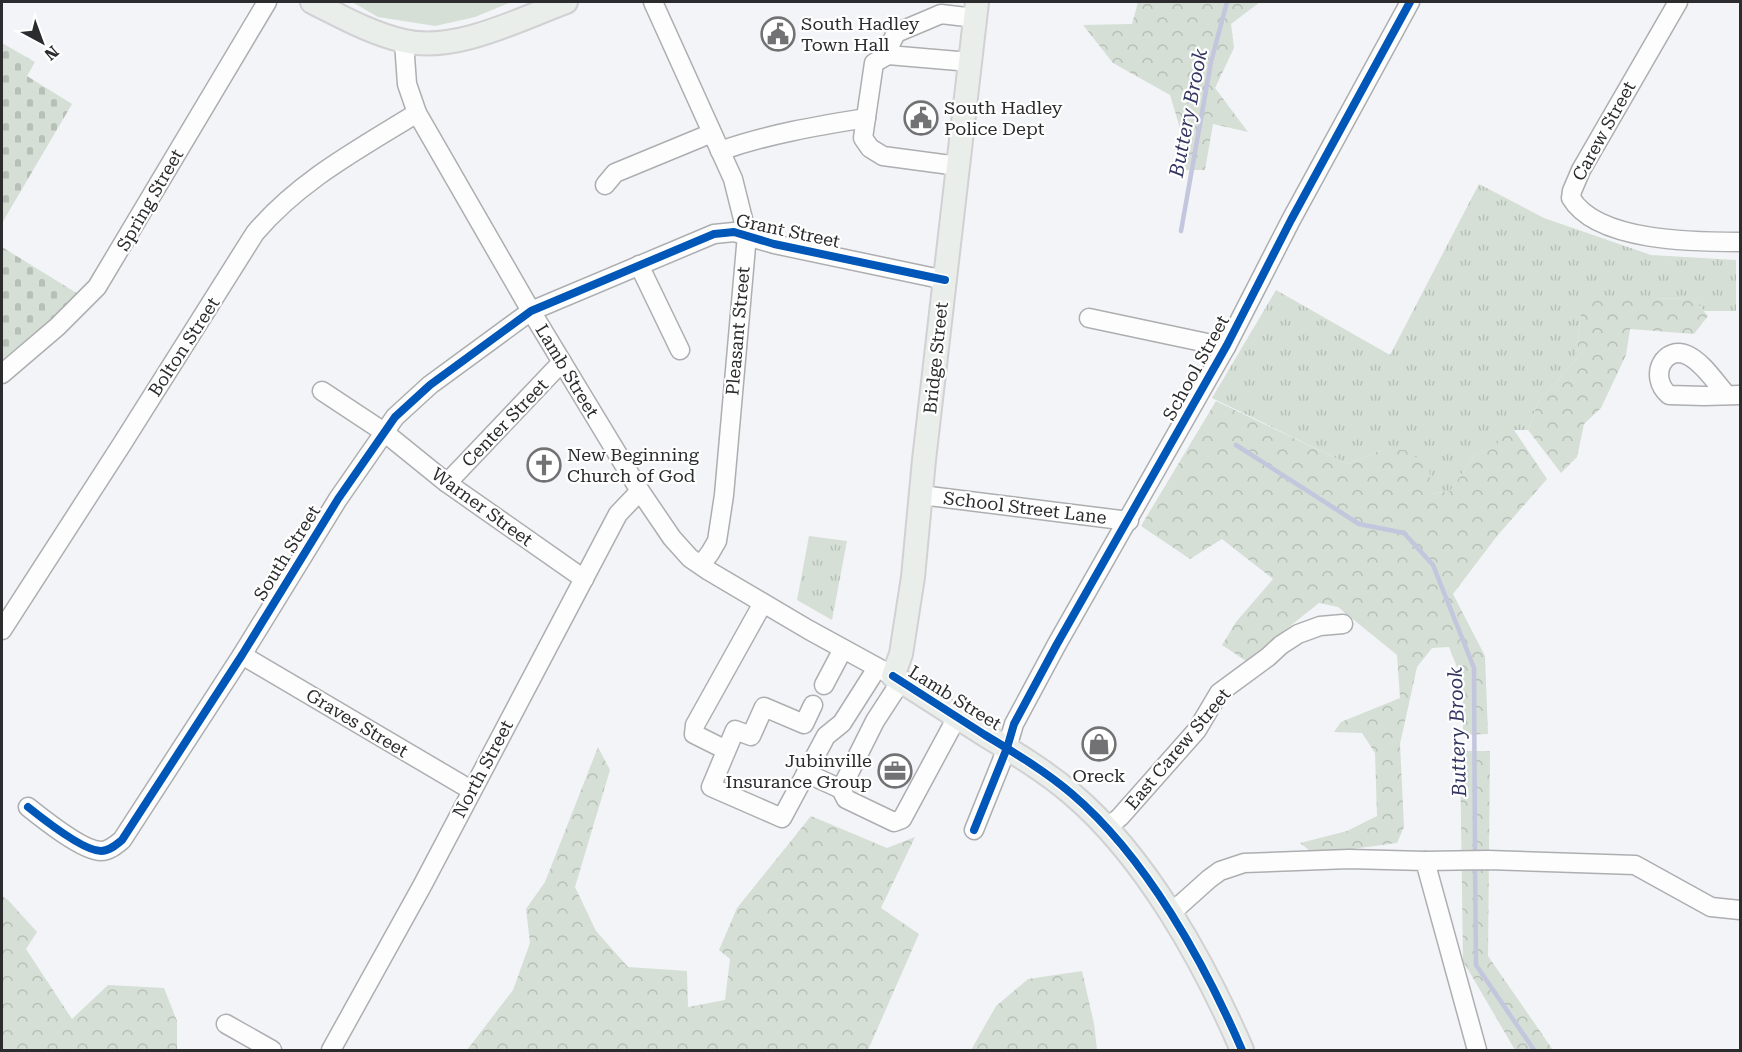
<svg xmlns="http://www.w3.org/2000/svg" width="1742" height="1052" font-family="'Roboto Serif',serif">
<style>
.grass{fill:url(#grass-tufts)}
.forest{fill:url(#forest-crowns)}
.cemetery{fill:url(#cemetery-stones)}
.park{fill:#d5dfd5}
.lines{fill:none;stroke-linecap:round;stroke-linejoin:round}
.stream{stroke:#c3c6dd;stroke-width:4.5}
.minor-casing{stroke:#adaeb0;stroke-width:21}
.major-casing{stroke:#d1d1d3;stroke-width:26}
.minor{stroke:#fdfdfe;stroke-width:18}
.major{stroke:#eaeeea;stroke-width:22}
.cycleway-casing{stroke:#fff;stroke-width:11}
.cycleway{stroke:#0057b8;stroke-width:8}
.labels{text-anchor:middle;stroke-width:4.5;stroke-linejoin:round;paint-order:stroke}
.poi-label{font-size:18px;fill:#2c2c2e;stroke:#fff;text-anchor:start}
.street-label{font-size:18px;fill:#2c2c2e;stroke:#fff}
.water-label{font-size:20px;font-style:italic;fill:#343662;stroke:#fff}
</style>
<defs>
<pattern id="grass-tufts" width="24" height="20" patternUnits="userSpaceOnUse" patternTransform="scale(1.5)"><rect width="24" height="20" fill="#d5dfd5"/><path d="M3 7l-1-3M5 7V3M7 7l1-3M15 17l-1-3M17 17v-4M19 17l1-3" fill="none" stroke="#b7c0b7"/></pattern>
<pattern id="forest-crowns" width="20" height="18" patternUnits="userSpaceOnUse" patternTransform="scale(1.5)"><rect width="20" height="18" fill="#d5dfd5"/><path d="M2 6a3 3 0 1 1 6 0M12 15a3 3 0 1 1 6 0" fill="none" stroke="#b7c0b7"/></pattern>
<pattern id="cemetery-stones" width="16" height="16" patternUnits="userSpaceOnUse" patternTransform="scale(1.5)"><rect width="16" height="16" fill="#d5dfd5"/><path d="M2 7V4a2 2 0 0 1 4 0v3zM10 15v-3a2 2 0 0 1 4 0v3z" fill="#b7c0b7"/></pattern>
</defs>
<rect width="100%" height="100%" fill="#f3f4f8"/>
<g class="grass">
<polygon points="1479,184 1544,218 1651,255 1736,260 1736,311 1704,311 1692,298 1652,299 1581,310 1576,360 1538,402 1528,430 1514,430 1496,448 1474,456 1450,491 1431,494 1381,450 1348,464 1212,398 1276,290 1390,355"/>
<polygon points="809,536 847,541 832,620 797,600"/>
</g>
<g class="forest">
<polygon points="1138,2 1260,2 1231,24 1234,48 1215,88 1248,132 1213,124 1205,170 1181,170 1180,128 1170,95 1113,63 1083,25 1132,24"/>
<polygon points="1595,295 1652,299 1692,298 1708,316 1694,334 1630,329 1626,355 1601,408 1584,424 1577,457 1561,473 1528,430 1538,402 1576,360 1581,310"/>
<polygon points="1216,401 1348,464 1381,450 1406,450 1429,467 1432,494 1450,491 1474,456 1495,448 1503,433 1514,430 1547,479 1497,536 1453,594 1485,656 1488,734 1463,735 1463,682 1449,647 1432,648 1417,667 1400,744 1404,827 1397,843 1314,854 1300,843 1347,831 1377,816 1375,753 1362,733 1334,732 1341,722 1400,698 1397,655 1338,607 1319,603 1246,661 1222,645 1236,622 1273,579 1222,539 1190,559 1141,526"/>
<polygon points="598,747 610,770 575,887 596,931 628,967 687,971 688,1007 725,1000 730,959 719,950 737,908 811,816 887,848 915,837 881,908 919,934 868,1050 467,1050 513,990 530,943 526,909 545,882"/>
<polygon points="1460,751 1490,751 1488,956 1553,1050 1515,1050 1463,961"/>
<polygon points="2,896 8,900 37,932 26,949 72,1019 108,985 164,988 177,1021 177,1050 2,1050"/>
<polygon points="1082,971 1094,1024 1097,1050 971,1050 996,1006 1028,979"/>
</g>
<g class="cemetery">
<polygon points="2,43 35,62 27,76 72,104 2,223"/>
<polygon points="2,247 83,297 2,361"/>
</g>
<polygon class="park" points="352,2 511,2 475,17 435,26 378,17"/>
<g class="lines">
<g class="stream">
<polyline points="1181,231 1211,62 1227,2"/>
<polyline points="1236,445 1359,524 1404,533 1433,565 1474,668 1475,856"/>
<polyline points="1475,865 1476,965 1534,1050"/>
</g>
<g class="minor-casing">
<g id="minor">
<polyline points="653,2 733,179 747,235 724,495 717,541 710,553 701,565"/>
<path d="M1678,2L1581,170L1572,191L1571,198C1597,242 1696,242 1740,242"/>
<polyline points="404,42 407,84 417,113 531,311 640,491 672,538 690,558 709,571 809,630 893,676"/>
<polyline points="888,55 874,63 863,138 870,148 883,156 958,166"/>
<polyline points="970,62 888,55 891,43 896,33 927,20 941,14 975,18"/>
<path d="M720,151C768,134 817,126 866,118"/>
<polyline points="605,185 615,173 712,133"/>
<polyline points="639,265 680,350"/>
<polyline points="1089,318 1226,347"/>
<polyline points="2,374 57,327 97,287 267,2"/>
<polyline points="322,391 384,432 447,483 584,579"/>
<path d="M1726,394C1715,382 1704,364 1689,356C1665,343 1647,376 1669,395L1704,396L1740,395"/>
<polyline points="447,483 562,362"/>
<polyline points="921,495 1129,521"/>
<path d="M2,630L122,444L255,233C300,180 359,149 417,113"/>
<polyline points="242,655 471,790"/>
<polyline points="901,681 875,721 841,789 846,799 894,822 902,819 957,717"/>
<polyline points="824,685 843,649"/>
<polyline points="813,705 804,724 764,707 751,736 735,730 711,787 782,818 826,736 842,723 877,668"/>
<polyline points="726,750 694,734 695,725 763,603"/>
<polyline points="806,773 841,789"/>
<path d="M28,807C43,819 83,851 101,851C109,851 116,845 122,840L242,655L338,499L395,417L430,385L531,311L714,234L734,232L774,244L945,280"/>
<polyline points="1107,828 1120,817 1197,730 1219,693 1268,657 1281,645 1298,634 1320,626 1343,624"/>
<polyline points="974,830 1007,748 1014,724 1057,644 1227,345 1291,220 1410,2"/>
<polyline points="1425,861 1488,860 1635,865 1711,907 1740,910"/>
<polyline points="1170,914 1209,879 1220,871 1244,863 1349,859 1425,861 1477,1050"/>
<polyline points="226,1024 272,1050"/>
<polyline points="331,1050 422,886 618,514 640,491"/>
</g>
</g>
<g class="major-casing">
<g id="major">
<path d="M312,2C340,16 372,34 404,41C455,53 520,19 566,2"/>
<path d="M977,2L924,460L913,577L901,654L893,676C924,696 954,715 985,735C1015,753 1045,771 1072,794C1146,857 1204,962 1242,1050"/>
</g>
</g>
<use href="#minor" class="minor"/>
<use href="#major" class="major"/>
<g class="cycleway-casing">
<g id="cycleway">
<path d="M893,676C924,696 954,715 985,735C1015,753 1045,771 1072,794C1146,857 1204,962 1242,1050"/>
<path d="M28,807C43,819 83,851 101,851C109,851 116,845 122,840L242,655L338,499L395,417L430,385L531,311L714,234L734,232L774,244L945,280"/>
<polyline points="974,830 1007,748 1014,724 1057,644 1227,345 1291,220 1410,2"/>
</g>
</g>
<use href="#cycleway" class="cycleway"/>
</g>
<defs>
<g id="civic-ring" transform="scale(1.725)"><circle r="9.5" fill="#fff" stroke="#727275" stroke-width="1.5"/><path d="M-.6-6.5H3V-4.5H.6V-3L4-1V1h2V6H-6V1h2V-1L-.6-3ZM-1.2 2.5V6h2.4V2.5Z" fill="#727275"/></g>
<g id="church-ring" transform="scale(1.725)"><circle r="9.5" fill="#fff" stroke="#727275" stroke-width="1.5"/><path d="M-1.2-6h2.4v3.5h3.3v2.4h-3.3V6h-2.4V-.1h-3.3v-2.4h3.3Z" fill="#727275"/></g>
<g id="shop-ring" transform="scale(1.725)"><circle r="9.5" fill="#fff" stroke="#727275" stroke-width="1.5"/><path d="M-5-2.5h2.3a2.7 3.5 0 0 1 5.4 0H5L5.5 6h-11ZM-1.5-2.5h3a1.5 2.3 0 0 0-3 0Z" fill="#727275"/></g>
<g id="office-ring" transform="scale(1.725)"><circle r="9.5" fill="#fff" stroke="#727275" stroke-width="1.5"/><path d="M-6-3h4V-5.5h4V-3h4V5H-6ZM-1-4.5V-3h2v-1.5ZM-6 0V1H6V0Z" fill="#727275"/></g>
</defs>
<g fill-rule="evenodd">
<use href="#civic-ring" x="778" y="34"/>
<use href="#civic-ring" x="921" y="118"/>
<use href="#church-ring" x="544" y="465"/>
<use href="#shop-ring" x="1099" y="744"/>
<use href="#office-ring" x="895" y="771"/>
</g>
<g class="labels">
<g class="poi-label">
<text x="801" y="30">South Hadley<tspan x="801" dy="21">Town Hall</tspan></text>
<text x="944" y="114">South Hadley<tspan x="944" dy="21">Police Dept</tspan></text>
<text x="567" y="461">New Beginning<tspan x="567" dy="21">Church of God</tspan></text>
<text x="872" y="767" text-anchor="end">Jubinville<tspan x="872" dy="21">Insurance Group</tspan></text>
<text x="1099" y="782" text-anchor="middle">Oreck</text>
</g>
<g class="street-label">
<text transform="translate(1604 131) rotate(-61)" y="6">Carew Street</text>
<text transform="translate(150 200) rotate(-60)" y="6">Spring Street</text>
<text transform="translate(788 231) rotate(12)" y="6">Grant Street</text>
<text transform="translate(738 331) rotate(-85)" y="6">Pleasant Street</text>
<text transform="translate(184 347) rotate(-57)" y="6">Bolton Street</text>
<text transform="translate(936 358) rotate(-84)" y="6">Bridge Street</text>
<text transform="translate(1196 368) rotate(-61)" y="6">School Street</text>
<text transform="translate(567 371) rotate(59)" y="6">Lamb Street</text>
<text transform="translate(505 423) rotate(-46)" y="6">Center Street</text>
<text transform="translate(482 507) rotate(36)" y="6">Warner Street</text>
<text transform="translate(1025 508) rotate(7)" y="6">School Street Lane</text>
<text transform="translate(287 553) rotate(-58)" y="6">South Street</text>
<text transform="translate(955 698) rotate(32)" y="6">Lamb Street</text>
<text transform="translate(357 723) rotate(31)" y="6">Graves Street</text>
<text transform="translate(1178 749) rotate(-50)" y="6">East Carew Street</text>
<text transform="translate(483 769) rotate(-62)" y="6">North Street</text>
</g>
<g class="water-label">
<text transform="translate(1188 113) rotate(-79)" y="7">Buttery Brook</text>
<text transform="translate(1457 732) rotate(-92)" y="7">Buttery Brook</text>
</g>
</g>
<rect width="1742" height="1052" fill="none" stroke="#2c2c2e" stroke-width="6"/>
<g transform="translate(42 42) rotate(139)" stroke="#ffffff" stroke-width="4.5" paint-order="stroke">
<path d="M0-4.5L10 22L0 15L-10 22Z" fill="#2c2c2e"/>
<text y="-9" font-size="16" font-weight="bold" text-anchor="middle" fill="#2c2c2e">N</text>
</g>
</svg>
